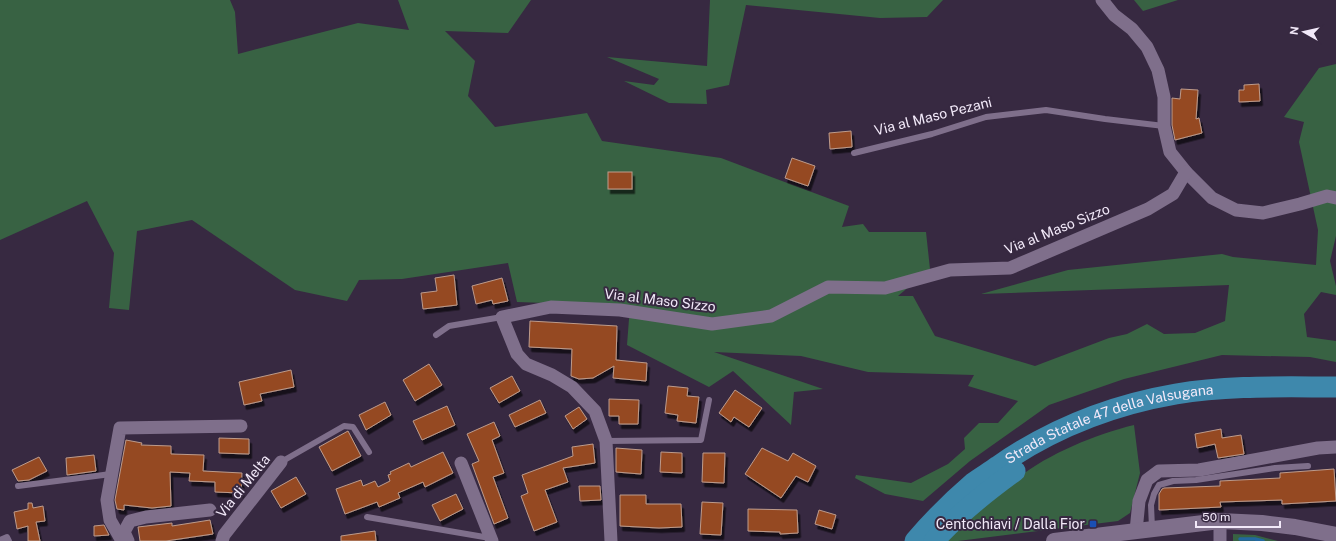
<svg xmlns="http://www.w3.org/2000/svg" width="1336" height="541" font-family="'Public Sans',sans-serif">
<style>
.green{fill:#386243}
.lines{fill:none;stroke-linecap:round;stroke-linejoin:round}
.stream{stroke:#2268a0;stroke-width:3.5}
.building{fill:#954a24;stroke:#bd9b8b;filter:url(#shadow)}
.service{stroke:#7f6f8b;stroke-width:6}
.minor{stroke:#7f6f8b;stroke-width:13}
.tertiary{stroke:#7f6f8b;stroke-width:16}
.trunk{stroke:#3e88ac;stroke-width:21}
.transit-dot{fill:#1a4fb4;stroke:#372941;stroke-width:1.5}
.labels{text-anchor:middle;stroke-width:4;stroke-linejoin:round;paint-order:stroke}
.street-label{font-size:14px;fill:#f2e9f9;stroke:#372941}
.poi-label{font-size:14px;fill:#f2e9f9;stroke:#372941;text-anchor:end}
</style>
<defs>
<filter id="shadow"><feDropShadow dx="2.5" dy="4.5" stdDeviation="0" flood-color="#0009"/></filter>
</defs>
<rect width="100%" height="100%" fill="#372941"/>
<g class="green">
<polygon points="0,0 230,0 235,12 238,54 358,23 409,30 398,0 531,0 508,33 445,31 475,61 468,96 495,127 587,113 602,141 721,158 849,206 842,227 863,224 869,232 926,232 930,269 898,296 913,296 935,336 1035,366 1109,338 1127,334 1147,324 1164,334 1195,333 1225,321 1229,285 981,294 1068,270 1222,254 1233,257 1316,265 1318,230 1299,142 1304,122 1284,117 1319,68 1336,64 1336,236 1330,261 1336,286 1336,295 1321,292 1304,314 1307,337 1336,341 1336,362 1310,357 1222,355 1124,379 1049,405 970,461 923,501 885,494 855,478 856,475 911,483 948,464 965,449 964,438 979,423 998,423 1018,401 968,386 974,375 868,372 801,356 714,352 823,389 794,392 791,425 733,371 709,387 627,345 630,306 517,302 508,263 402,279 359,280 347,301 295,290 192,220 137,231 129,310 109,308 114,253 87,201 0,240"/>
<polygon points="710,0 943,0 927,17 880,18 746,5 729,85 706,90 707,104 669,103 624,81 654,85 659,79 607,57 707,66"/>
<polygon points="1134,0 1178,0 1143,11"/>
<path d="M1134,425L1140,473L1130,513L1118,521L958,541H943C968,520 992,498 1018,478C1048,454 1096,434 1134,425Z"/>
<polygon points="1233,534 1255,535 1278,541 1233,541"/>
</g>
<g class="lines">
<polyline class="stream" points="1240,539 1255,539 1263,541"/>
</g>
<g class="building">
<polygon points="1259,84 1260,101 1239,102 1239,90 1244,90 1244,85"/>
<polygon points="1181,89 1198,90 1196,119 1199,118 1202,133 1175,140 1172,125 1172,98 1180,99"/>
<polygon points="851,131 852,147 830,149 829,133"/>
<polygon points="792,158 815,166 808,186 785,178"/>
<rect x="608" y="172" width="24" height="17"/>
<polygon points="454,275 457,305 423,309 421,293 437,291 435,278"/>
<polygon points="502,278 508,301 493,304 492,300 476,304 472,286"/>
<polygon points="530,321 617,326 616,360 647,363 646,381 613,378 614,366 593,378 579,379 571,376 572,349 529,347"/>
<polygon points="429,364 442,385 415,401 403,380"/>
<polygon points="291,370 294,387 260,394 262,401 244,405 239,382"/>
<polygon points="512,376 520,391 499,403 490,388"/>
<polygon points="668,386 688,388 687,396 699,397 696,423 677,421 678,415 665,413"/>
<polygon points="735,390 762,408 749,427 734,417 731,422 719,413"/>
<polygon points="609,399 639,400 638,424 619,424 619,416 609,416"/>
<polygon points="540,400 546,413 515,427 509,415"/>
<polygon points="385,402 391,415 366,430 359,415"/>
<polygon points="447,406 455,425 422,440 413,421"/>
<polygon points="579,407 587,419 573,429 565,416"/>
<polygon points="494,422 500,436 492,440 504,473 493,477 508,518 494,524 472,464 479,461 467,434"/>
<polygon points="1221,429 1222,438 1241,435 1244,454 1218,458 1215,444 1197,448 1195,434"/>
<polygon points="348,431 361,456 332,471 319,447"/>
<polygon points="219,438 249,439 249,454 219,453"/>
<polygon points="126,440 142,443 141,445 171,446 171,454 204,455 203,471 242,473 241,493 215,492 215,482 189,481 190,473 170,472 171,506 152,508 124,505 124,510 117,509 115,500"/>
<polygon points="593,444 595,463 563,468 568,482 545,490 557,522 534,531 521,496 528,493 522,475 573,456 572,447"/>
<polygon points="616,448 642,450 641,474 616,472"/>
<polygon points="762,448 788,461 793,453 816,466 808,482 796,476 781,498 745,474"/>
<polygon points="443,452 453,473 425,487 423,482 398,493 400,498 379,507 377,502 345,514 336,489 361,480 363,486 375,481 378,487 390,481 388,475 391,474 390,472 409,463 411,467"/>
<polygon points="661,452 682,453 682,473 660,472"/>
<polygon points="703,453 725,453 724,483 702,482"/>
<polygon points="94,455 96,471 67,475 66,458"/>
<polygon points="39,457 47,471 29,480 18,481 12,470"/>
<polygon points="1334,469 1336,501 1282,504 1282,500 1220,502 1221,507 1159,510 1159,494 1162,489 1164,488 1220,486 1220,481 1280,478 1280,473"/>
<polygon points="296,477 306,494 281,508 271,491"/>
<polygon points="579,486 600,486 601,500 580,501"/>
<polygon points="456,494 463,509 440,521 432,505"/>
<polygon points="620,495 646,495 646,504 681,504 682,527 659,528 620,526"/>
<polygon points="702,502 723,503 721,535 700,534"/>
<polygon points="28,503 32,503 33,508 43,506 45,521 36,522 40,541 28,541 28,526 17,529 14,512 28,509"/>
<polygon points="748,509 797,510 798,533 780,534 780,532 748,531"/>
<polygon points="819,510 836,515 832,529 815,524"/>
<polygon points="210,520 213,534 166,541 140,541 138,527 172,523 172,526"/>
<polygon points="104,525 109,535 94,536 94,526"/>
<polygon points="375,531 376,541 341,541 341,536"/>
</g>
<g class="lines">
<g class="service">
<polyline points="854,153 932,134 986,117 1046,110 1105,119 1164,126"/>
<polyline points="436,335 449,326 502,317"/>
<polyline points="606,441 701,440 709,400"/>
<polyline points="281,462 344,426 353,427 369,452"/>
<polyline points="18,486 111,474"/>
<polyline points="367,517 490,538"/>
<polyline points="1152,528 1151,505 1154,494 1159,485 1173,481 1196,480 1275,468 1308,466"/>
<polyline points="0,540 7,537 9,541"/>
</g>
<g class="minor">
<polyline points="1102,0 1114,15 1132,29 1147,47 1158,70 1164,97 1164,126 1170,152 1186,172 1212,198 1236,210 1263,213 1300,204 1327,196 1336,198"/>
<polyline points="461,463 492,541"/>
<polyline points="1136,531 1139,501 1147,480 1159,471 1199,470 1318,448 1336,447"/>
<polyline points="122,541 110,520 107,500 120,428 241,426"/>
<polyline points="128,541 124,532 130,521 146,517 210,510"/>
<polyline points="222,541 224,535 281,462"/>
<polyline points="611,541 606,441 595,411 572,387 552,375 526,364 517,354 502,317 551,307 620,310 712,324 771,316 828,287 885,288 950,270 1010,268 1148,209 1173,194 1186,172"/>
<polyline points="1220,541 1220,521"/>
</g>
<polyline class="tertiary" points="1054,541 1220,521 1262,523 1295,527 1336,535"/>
<g class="trunk">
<path id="s1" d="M915,541C933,520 952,501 973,483C981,477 990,472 998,466C1051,429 1112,405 1176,394C1228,385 1283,387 1336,387"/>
<path d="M934,541C958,514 986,492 1015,471"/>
</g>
</g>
<rect class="transit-dot" x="1089" y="520" width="8" height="8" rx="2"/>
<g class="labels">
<g class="street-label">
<text transform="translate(933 116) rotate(-14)" y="5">Via al Maso Pezani</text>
<text transform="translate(1057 229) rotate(-22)" y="5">Via al Maso Sizzo</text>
<text transform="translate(660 300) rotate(7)" y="5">Via al Maso Sizzo</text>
<text dy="5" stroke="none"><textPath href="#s1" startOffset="233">Strada Statale 47 della Valsugana</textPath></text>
<text transform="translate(243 486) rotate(-51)" y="5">Via di Melta</text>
</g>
<g class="poi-label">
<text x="1085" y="529">Centochiavi / Dalla Fior</text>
</g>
</g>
<g transform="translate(1304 32) rotate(278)" stroke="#372941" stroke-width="3" paint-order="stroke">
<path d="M0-3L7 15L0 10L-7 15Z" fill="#f2e9f9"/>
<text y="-6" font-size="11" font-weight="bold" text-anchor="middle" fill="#f2e9f9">N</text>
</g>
<path d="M1196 521v6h84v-6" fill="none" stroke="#f2e9f9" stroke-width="2"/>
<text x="1202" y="521" font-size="12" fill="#f2e9f9" stroke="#372941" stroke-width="3" paint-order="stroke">50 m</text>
</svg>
